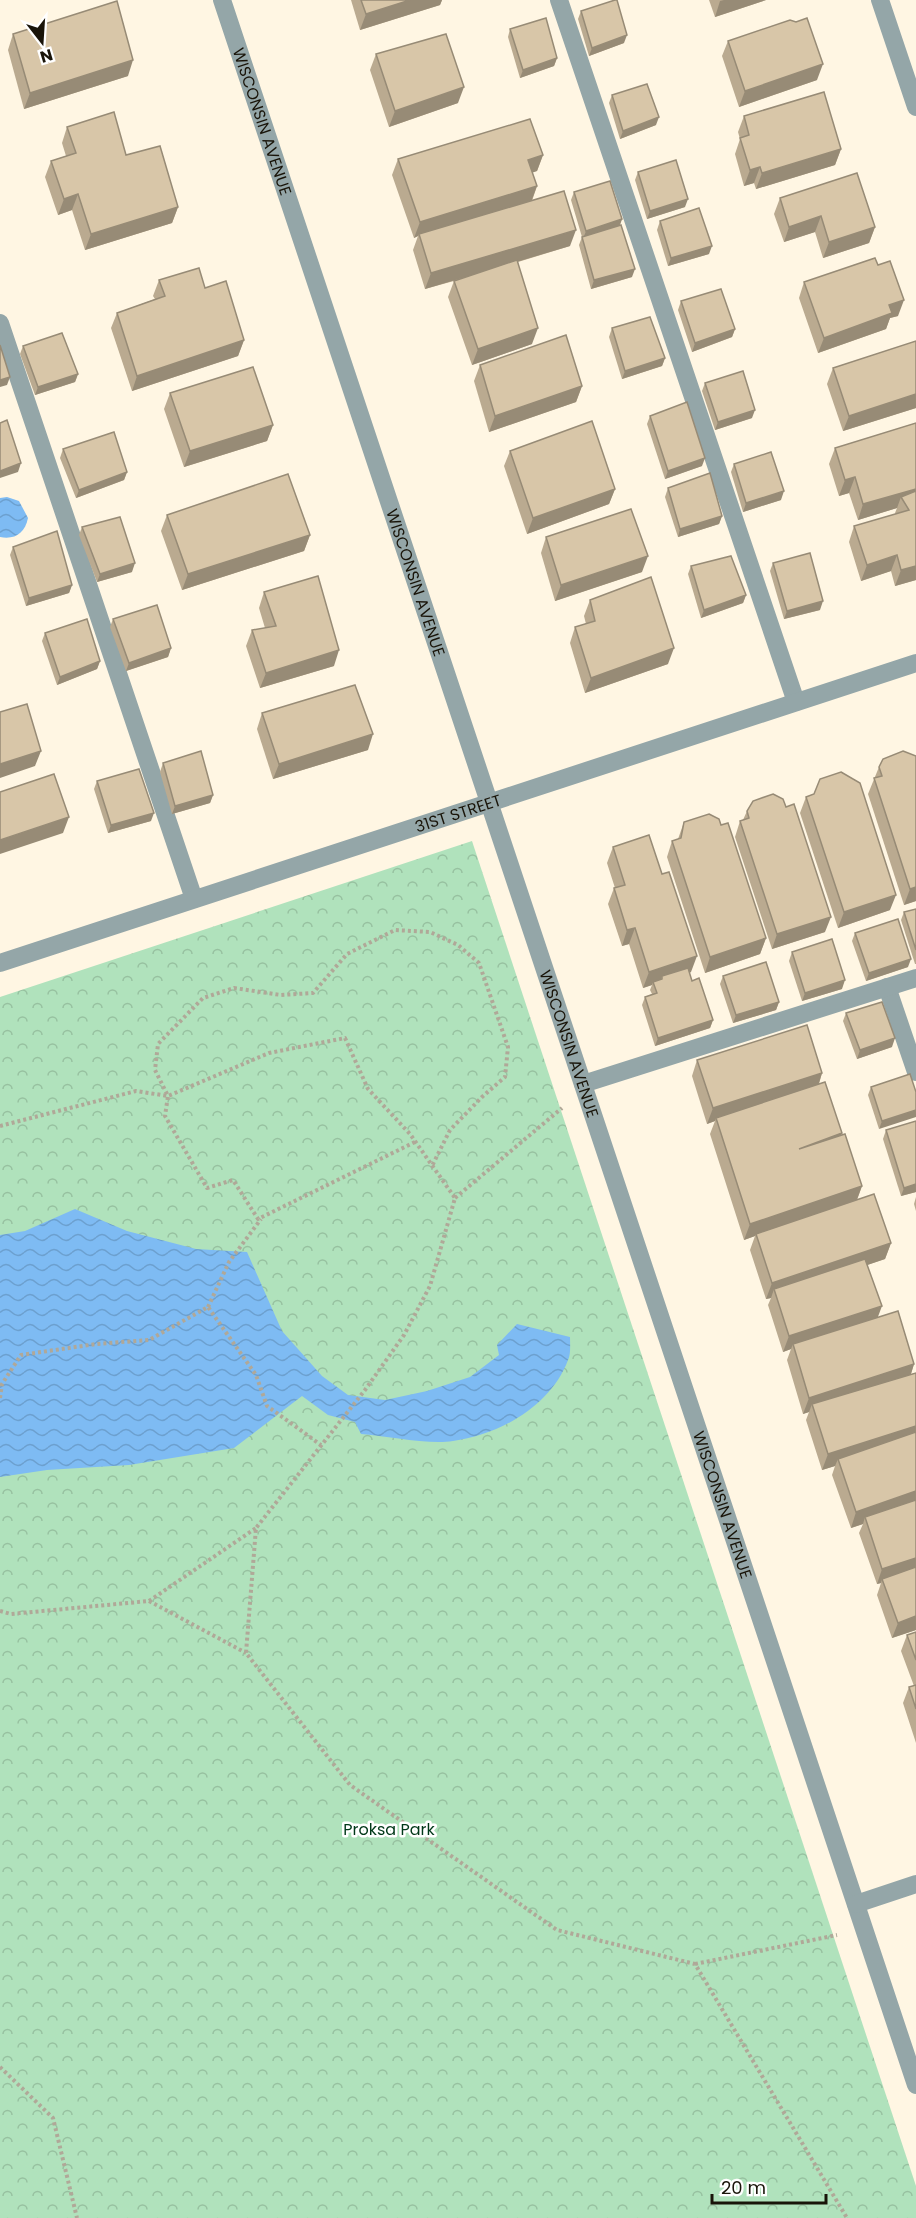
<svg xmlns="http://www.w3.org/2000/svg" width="916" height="2218" font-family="Poppins,sans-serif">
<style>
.park{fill:url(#park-crowns)}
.water{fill:url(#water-waves)}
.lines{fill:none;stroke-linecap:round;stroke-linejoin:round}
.path{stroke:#b0a898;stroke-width:4;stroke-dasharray:3 3;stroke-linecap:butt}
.lane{stroke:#94a6a8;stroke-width:18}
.street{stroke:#94a6a8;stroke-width:18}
.wall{fill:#baaa90}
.shaded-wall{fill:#978b76}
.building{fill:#d8c6a8;stroke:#978b76;stroke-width:1.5}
.labels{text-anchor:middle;stroke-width:5;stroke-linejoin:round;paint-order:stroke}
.street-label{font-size:16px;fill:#191409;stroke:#fff}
.park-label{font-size:16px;fill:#003818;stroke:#fff}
</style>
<defs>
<pattern id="park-crowns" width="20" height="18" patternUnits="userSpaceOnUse" patternTransform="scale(1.5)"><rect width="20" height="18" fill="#b0e2bc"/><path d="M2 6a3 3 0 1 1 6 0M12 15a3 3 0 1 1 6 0" fill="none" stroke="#97c1a0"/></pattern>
<pattern id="water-waves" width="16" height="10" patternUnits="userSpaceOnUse" patternTransform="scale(1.5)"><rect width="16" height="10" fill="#7ebbf3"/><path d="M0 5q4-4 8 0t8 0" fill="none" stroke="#6ca0cf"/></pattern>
</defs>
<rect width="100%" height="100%" fill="#fff6e3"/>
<polygon class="park" points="472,841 916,2186 916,2218 0,2218 0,997"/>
<g class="water">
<path d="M7,497L19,501L28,518C25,533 15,540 0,537V498Z"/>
<path d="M75,1209L127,1231L196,1249L247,1252L282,1331L322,1376L348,1395L385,1400L427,1391L470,1377L499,1355L497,1345L517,1324L570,1337C570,1344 571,1354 568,1360C551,1406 499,1435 453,1441C429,1445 387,1436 361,1434L355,1422L328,1415L302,1396L234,1448L129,1465L47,1470L0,1477V1235L25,1231Z"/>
</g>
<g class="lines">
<g class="path">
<polyline points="0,1126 136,1091 168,1096 269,1053 345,1038 368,1089 410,1134 455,1198 430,1286 404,1335 365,1390 256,1528 246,1653 350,1785 557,1930 695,1964 847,2218"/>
<polyline points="415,1142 258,1219 233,1180 207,1188 165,1116 168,1096 155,1070 158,1044 203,998 234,988 281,995 313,993 347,954 395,930 430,932 458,945 479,963 508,1047 505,1077 482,1097 450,1130 432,1166"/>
<polyline points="455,1198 562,1108"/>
<polyline points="208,1307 229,1262 261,1219"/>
<polyline points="0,1398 2,1384 21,1355 96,1344 149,1340 208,1307 256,1375 267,1406 321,1445"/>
<polyline points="149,1601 246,1653"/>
<polyline points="0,1611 11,1614 149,1601 256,1528"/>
<polyline points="695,1964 837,1935"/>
<polyline points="0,2067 53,2118 77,2218"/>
</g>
<g class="lane">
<polyline points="559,0 796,702"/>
<polyline points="0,323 194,899"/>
<polyline points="887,987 916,1072"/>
<polyline points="583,1084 916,978"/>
</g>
<g class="street">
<path id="s1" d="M222,0L916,2085"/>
<polyline points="880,0 916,107"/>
<path id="s2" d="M0,963L916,663"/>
<polyline points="856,1904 916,1884"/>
</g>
</g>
<g class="wall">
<polygon points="351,0 442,0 440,5 360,30"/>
<polygon points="709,0 766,0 715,17"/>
<polygon points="581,11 624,43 589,56 578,19"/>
<polygon points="510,29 557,58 554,66 520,78 508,37"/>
<polygon points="13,34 128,76 24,109 8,50"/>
<polygon points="728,41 817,80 739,107 722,56"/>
<polygon points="376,54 458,103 389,127 370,70"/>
<polygon points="612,95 656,125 620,139 609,103"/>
<polygon points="744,116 841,149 835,165 756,189 754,183 744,186 735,154 740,139 738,132"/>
<polygon points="67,127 126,155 178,207 172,223 85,250 72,210 58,215 45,177 51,161 66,156 62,143"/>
<polygon points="543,155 537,171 532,172 537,186 532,201 570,246 518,262 532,344 472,365 448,297 454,281 461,279 425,289 413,250 418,236 414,238 392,175 398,159"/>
<polygon points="638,172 685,207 647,219 635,180"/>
<polygon points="574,192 622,219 620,225 632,277 591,289 579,245 582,237 571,200"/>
<polygon points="780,198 875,227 869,243 823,258 815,232 784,242 774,214"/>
<polygon points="660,221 709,254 668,266 657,230"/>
<polygon points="159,280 205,288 244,340 238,356 132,391 111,328 117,313 155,299 153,296"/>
<polygon points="804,282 898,316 890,318 886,329 818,353 799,298"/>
<polygon points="681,301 735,329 732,337 692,352 678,310"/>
<polygon points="612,328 665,358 662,366 622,379 609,337"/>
<polygon points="916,341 916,408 843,431 827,384 833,368"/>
<polygon points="23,346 78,374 75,382 35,395 20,354"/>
<polygon points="480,365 582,386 576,402 489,432 474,381"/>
<polygon points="705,383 752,418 715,430 702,391"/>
<polygon points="170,393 273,425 267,441 184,467 164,409"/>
<polygon points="650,416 702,466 665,479 647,424"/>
<polygon points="916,423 916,580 895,586 891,571 861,581 849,542 854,526 896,514 895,513 897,508 858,520 849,493 839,496 829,464 835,448"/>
<polygon points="63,449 127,472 124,480 76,498 60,458"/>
<polygon points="510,451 615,489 609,504 527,534 504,466"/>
<polygon points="734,464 781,500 743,512 731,472"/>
<polygon points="668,488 722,516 719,524 678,537 665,497"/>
<polygon points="167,515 310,535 304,551 182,590 161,531"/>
<polygon points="82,527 132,572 97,582 79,535"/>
<polygon points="546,537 642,572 555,601 541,553"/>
<polygon points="13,547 72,585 69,593 26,606 10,555"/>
<polygon points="773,563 820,610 784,619 770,571"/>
<polygon points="691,566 746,595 743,603 701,618 688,574"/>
<polygon points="264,592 334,666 260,688 246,646 252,630 265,628 259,608"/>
<polygon points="590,600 668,664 585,693 570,643 575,627 586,624 584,616"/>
<polygon points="113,619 171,648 168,657 126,671 110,627"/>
<polygon points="45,633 100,661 97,669 57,685 42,641"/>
<polygon points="262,713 368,750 273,779 257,729"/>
<polygon points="916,757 916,901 904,905 868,794 879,767"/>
<polygon points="163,763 213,795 210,803 172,814 160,772"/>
<polygon points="97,781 151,821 108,833 94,789"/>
<polygon points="806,797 890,910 838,928 800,813"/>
<polygon points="747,811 825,932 772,949 735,837 740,821 743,820"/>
<polygon points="684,822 721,825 766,938 760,954 705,973 667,857 672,841 678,839"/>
<polygon points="613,847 691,972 689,973 692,981 713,1020 710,1028 655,1046 642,1005 645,997 652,994 650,990 652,985 643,988 629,944 622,946 608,904 614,888 615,888 607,863"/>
<polygon points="916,909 916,964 915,964 901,920 904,912"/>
<polygon points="855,933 908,967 866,981 852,941"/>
<polygon points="792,952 842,989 802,1001 789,961"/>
<polygon points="723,976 779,1002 776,1010 733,1023 720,984"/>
<polygon points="846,1013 892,1047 857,1059 843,1021"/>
<polygon points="697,1060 822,1073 819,1084 842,1133 841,1135 862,1186 857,1200 891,1243 885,1259 867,1265 878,1317 914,1364 911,1374 916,1373 916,1630 892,1638 877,1595 881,1583 877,1584 859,1533 863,1524 851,1528 832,1475 835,1466 822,1470 806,1420 809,1412 803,1414 787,1360 791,1349 783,1352 768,1305 771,1298 766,1299 750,1250 755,1236 744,1240 710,1134 715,1121 707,1124 692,1076"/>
<polygon points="910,1074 879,1129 868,1095 871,1087"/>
<polygon points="916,1121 916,1192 901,1196 883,1139 886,1130"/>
<polygon points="916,1197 916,1211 914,1204"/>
<polygon points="916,1632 916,1743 903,1703 909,1687 914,1686 901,1651 907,1635"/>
</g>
<g class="shaded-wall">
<polygon points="410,0 442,0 440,5 360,30 366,14"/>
<polygon points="724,0 766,0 715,17 720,1"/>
<polygon points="627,35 624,43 589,56 592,48"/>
<polygon points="557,58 554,66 520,78 523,70"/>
<polygon points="133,60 128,76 24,109 30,93"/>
<polygon points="823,64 817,80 739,107 745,91"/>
<polygon points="464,87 458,103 389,127 395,111"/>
<polygon points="659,117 656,125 620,139 623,131"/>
<polygon points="841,149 835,165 756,189 762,173"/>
<polygon points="543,155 537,171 523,176 528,160"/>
<polygon points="760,167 754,183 744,186 750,170"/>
<polygon points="537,186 531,202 419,234 418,236 414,238 420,222"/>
<polygon points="78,194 72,210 58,215 64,199"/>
<polygon points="688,199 685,207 647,219 650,211"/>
<polygon points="178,207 172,223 85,250 91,234"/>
<polygon points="821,216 815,232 784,242 789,227"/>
<polygon points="622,219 619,227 583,239 586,231"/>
<polygon points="875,227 869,243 823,258 829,242"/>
<polygon points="576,230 570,246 425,289 431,273"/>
<polygon points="712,246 709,254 668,266 671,258"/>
<polygon points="635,269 632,277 591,289 594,280"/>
<polygon points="904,300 898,316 890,318 886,329 818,353 824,338 889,305"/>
<polygon points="538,328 532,344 472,365 478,349"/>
<polygon points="735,329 732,337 692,352 695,343"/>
<polygon points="244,340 238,356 132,391 137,376"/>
<polygon points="665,358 662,366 622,379 625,371"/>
<polygon points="78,374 75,382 35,395 38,387"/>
<polygon points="10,377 7,385 0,387 0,380"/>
<polygon points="582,386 576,402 489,432 495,416"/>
<polygon points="916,394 916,408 843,431 849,416"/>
<polygon points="755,410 752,418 715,430 718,422"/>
<polygon points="273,425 267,441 184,467 190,451"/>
<polygon points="705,458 702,466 665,479 668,471"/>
<polygon points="21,463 18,472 0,478 0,471"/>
<polygon points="127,472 124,480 76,498 79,490"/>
<polygon points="855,477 849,493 839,496 845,480"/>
<polygon points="615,489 609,504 527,534 533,518"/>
<polygon points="916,489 916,503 901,497 897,508 858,520 863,504"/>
<polygon points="784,491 781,500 743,512 746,503"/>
<polygon points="722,516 719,524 678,537 680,529"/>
<polygon points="310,535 304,551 182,590 188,574"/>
<polygon points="897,555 891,571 861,581 867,565"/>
<polygon points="648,556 642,572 555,601 561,585"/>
<polygon points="135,563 132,572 97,582 100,574"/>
<polygon points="916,566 916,580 895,586 901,570"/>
<polygon points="72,585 69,593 26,606 29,598"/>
<polygon points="746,595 743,603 701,618 704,610"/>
<polygon points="823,601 820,610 784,619 787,611"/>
<polygon points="171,648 168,657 126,671 129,663"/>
<polygon points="674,648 668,664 585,693 591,678"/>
<polygon points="339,650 334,666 260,688 266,673"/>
<polygon points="100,661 97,669 57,685 60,677"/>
<polygon points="373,734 368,750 273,779 279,764"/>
<polygon points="41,751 35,766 0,778 0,764"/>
<polygon points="213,795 210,803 172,814 175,806"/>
<polygon points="154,813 151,821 108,833 111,825"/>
<polygon points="69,817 63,833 0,854 0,840"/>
<polygon points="916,887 916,901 904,905 910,889"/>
<polygon points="896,895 890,910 838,928 844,912"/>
<polygon points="831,917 825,932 772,949 777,934"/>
<polygon points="635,928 629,944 622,946 627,930"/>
<polygon points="766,938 760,954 705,973 710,957"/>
<polygon points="697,956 691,972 661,982 662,979 662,976 660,983 653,982 652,985 643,988 649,972"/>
<polygon points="911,959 908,967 866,981 869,973"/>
<polygon points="845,980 842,989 802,1001 805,993"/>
<polygon points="779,1002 776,1010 733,1023 736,1015"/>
<polygon points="713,1020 710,1028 655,1046 658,1038"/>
<polygon points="895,1038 892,1047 857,1059 860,1050"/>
<polygon points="822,1073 817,1089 716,1118 715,1121 707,1124 713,1108"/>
<polygon points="916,1110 916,1117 879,1129 882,1121"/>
<polygon points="842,1133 836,1149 799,1149"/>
<polygon points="916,1184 916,1192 901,1196 904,1188"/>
<polygon points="862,1186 856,1202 756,1234 755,1236 744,1240 750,1224"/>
<polygon points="891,1243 885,1259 776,1296 774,1289 771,1298 766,1299 772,1283"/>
<polygon points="882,1306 876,1322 793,1344 791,1349 783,1352 789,1336"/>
<polygon points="914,1364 909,1380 812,1404 809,1412 803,1414 809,1398"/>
<polygon points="916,1426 916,1440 838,1459 835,1466 822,1470 828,1454"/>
<polygon points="916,1491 916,1505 865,1517 863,1524 851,1528 856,1512"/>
<polygon points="916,1558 916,1572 882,1579 881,1583 877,1584 882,1569"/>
<polygon points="916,1616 916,1630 892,1638 898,1623"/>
</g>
<g class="building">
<polygon points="361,0 410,0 366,14"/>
<polygon points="615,0 617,0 627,35 592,48 581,11"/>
<polygon points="117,1 133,60 30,93 13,34"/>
<polygon points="546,18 557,58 523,70 510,29"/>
<polygon points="807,18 823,64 745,91 728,41 790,20 796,22"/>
<polygon points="446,34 464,87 395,111 376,54"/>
<polygon points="647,84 659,117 623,131 612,95"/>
<polygon points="824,92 841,149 762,173 760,167 750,170 740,138 749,135 744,116"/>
<polygon points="114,112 126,155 160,146 178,207 91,234 78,194 64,199 51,161 76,153 67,127"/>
<polygon points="530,119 543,155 528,160 537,186 420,222 398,159"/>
<polygon points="676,160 688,199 650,211 638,172"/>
<polygon points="857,173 875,227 829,242 821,216 789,227 780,198"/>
<polygon points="610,181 622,219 586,231 574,192"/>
<polygon points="564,191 576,230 431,273 419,234"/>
<polygon points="699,208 712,246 671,258 660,221"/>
<polygon points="621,225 635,269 594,280 582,237"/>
<polygon points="875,258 878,265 890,261 904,300 889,305 892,313 824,338 804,282"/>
<polygon points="517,260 538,328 478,349 454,281"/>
<polygon points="199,268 205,288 226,281 244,340 137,376 117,313 165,296 159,280"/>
<polygon points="721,289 735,329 695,343 681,301"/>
<polygon points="650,317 665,358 625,371 612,328"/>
<polygon points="62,333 78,374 38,387 23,346"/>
<polygon points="566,335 582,386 495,416 480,365"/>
<polygon points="916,341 916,394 849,416 833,368"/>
<polygon points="0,345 10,377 0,380"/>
<polygon points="253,367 273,425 190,451 170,393"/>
<polygon points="743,371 755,410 718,422 705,383"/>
<polygon points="687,402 705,458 668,471 650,416"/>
<polygon points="7,420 21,463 0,471 0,423"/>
<polygon points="592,421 615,489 533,518 510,451"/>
<polygon points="916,423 916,489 863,504 855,477 845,480 835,448"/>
<polygon points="114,432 127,472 79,490 63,449"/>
<polygon points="771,452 784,491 746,503 734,464"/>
<polygon points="710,473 722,516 680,529 668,488"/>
<polygon points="288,474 310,535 188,574 167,515"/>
<polygon points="916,491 916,566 901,570 897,555 867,565 854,526 909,510 901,497"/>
<polygon points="631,509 648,556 561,585 546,537"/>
<polygon points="120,517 135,563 100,574 82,527"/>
<polygon points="57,531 72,585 29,598 13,547"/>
<polygon points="810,553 823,601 787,611 773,563"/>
<polygon points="731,556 746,595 704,610 691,566"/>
<polygon points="318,576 339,650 266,673 252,630 276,626 264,592"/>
<polygon points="651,577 674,648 591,678 575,627 595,621 590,600"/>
<polygon points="157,605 171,648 129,663 113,619"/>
<polygon points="87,619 100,661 60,677 45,633"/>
<polygon points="355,685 373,734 279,764 262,713"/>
<polygon points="27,704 41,751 0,764 0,712"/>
<polygon points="201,751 213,795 175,806 163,763"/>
<polygon points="903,751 916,756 916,887 910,889 874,778 882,776 879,767 883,759"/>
<polygon points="139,769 154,813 111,825 97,781"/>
<polygon points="841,772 860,783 896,895 844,912 806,797 814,794 820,779"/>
<polygon points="54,774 69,817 0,840 0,792"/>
<polygon points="773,794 783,799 786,807 794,804 831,917 777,934 740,821 749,818 747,811 753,801"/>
<polygon points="709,814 719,819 721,825 728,823 766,938 710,957 672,841 681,838 684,822"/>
<polygon points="649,835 662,874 669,872 697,956 649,972 635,928 627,930 614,888 625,885 613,847"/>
<polygon points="916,909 916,950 904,912"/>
<polygon points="898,919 911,959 869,973 855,933"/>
<polygon points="832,939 845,980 805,993 792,952"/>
<polygon points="766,962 779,1002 736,1015 723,976"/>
<polygon points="688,968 692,981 699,978 713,1020 658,1038 645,997 657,993 653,982 662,979 662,976"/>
<polygon points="882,1002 895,1038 860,1050 846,1013"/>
<polygon points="807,1025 822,1073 713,1108 697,1060"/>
<polygon points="910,1074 916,1092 916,1110 882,1121 871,1087"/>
<polygon points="825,1082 842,1133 799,1149 845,1134 862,1186 750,1224 716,1118"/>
<polygon points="916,1121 916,1184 904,1188 886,1130"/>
<polygon points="874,1194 891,1243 772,1283 756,1234"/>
<polygon points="865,1259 882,1306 789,1336 774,1289"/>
<polygon points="898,1311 914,1364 809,1398 793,1344"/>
<polygon points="916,1373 916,1426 828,1454 812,1404"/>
<polygon points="916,1432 916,1491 856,1512 838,1459"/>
<polygon points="916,1500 916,1558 882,1569 865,1517"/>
<polygon points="916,1567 916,1616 898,1623 882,1579"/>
<polygon points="916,1632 916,1660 907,1635"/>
<polygon points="916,1685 916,1709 909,1687"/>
</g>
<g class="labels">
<g class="street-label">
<text dy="6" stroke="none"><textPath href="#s1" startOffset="128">WISCONSIN AVENUE</textPath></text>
<text dy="6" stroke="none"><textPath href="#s1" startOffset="614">WISCONSIN AVENUE</textPath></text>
<text dy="6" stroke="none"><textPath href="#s2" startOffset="482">31ST STREET</textPath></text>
<text dy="6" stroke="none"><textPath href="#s1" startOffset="1100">WISCONSIN AVENUE</textPath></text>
<text dy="6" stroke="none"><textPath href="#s1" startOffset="1586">WISCONSIN AVENUE</textPath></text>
</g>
<g class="park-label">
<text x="389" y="1835">Proksa Park</text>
</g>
</g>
<g transform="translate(42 42) rotate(163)" stroke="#ffffff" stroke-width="4.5" paint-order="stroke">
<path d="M0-4.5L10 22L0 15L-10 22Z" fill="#191409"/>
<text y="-9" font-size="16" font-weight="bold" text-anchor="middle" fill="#191409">N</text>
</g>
<path d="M712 2194v9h114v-9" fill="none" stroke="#191409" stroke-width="3"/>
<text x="721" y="2194" font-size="18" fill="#191409" stroke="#ffffff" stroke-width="4.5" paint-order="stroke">20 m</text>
</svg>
